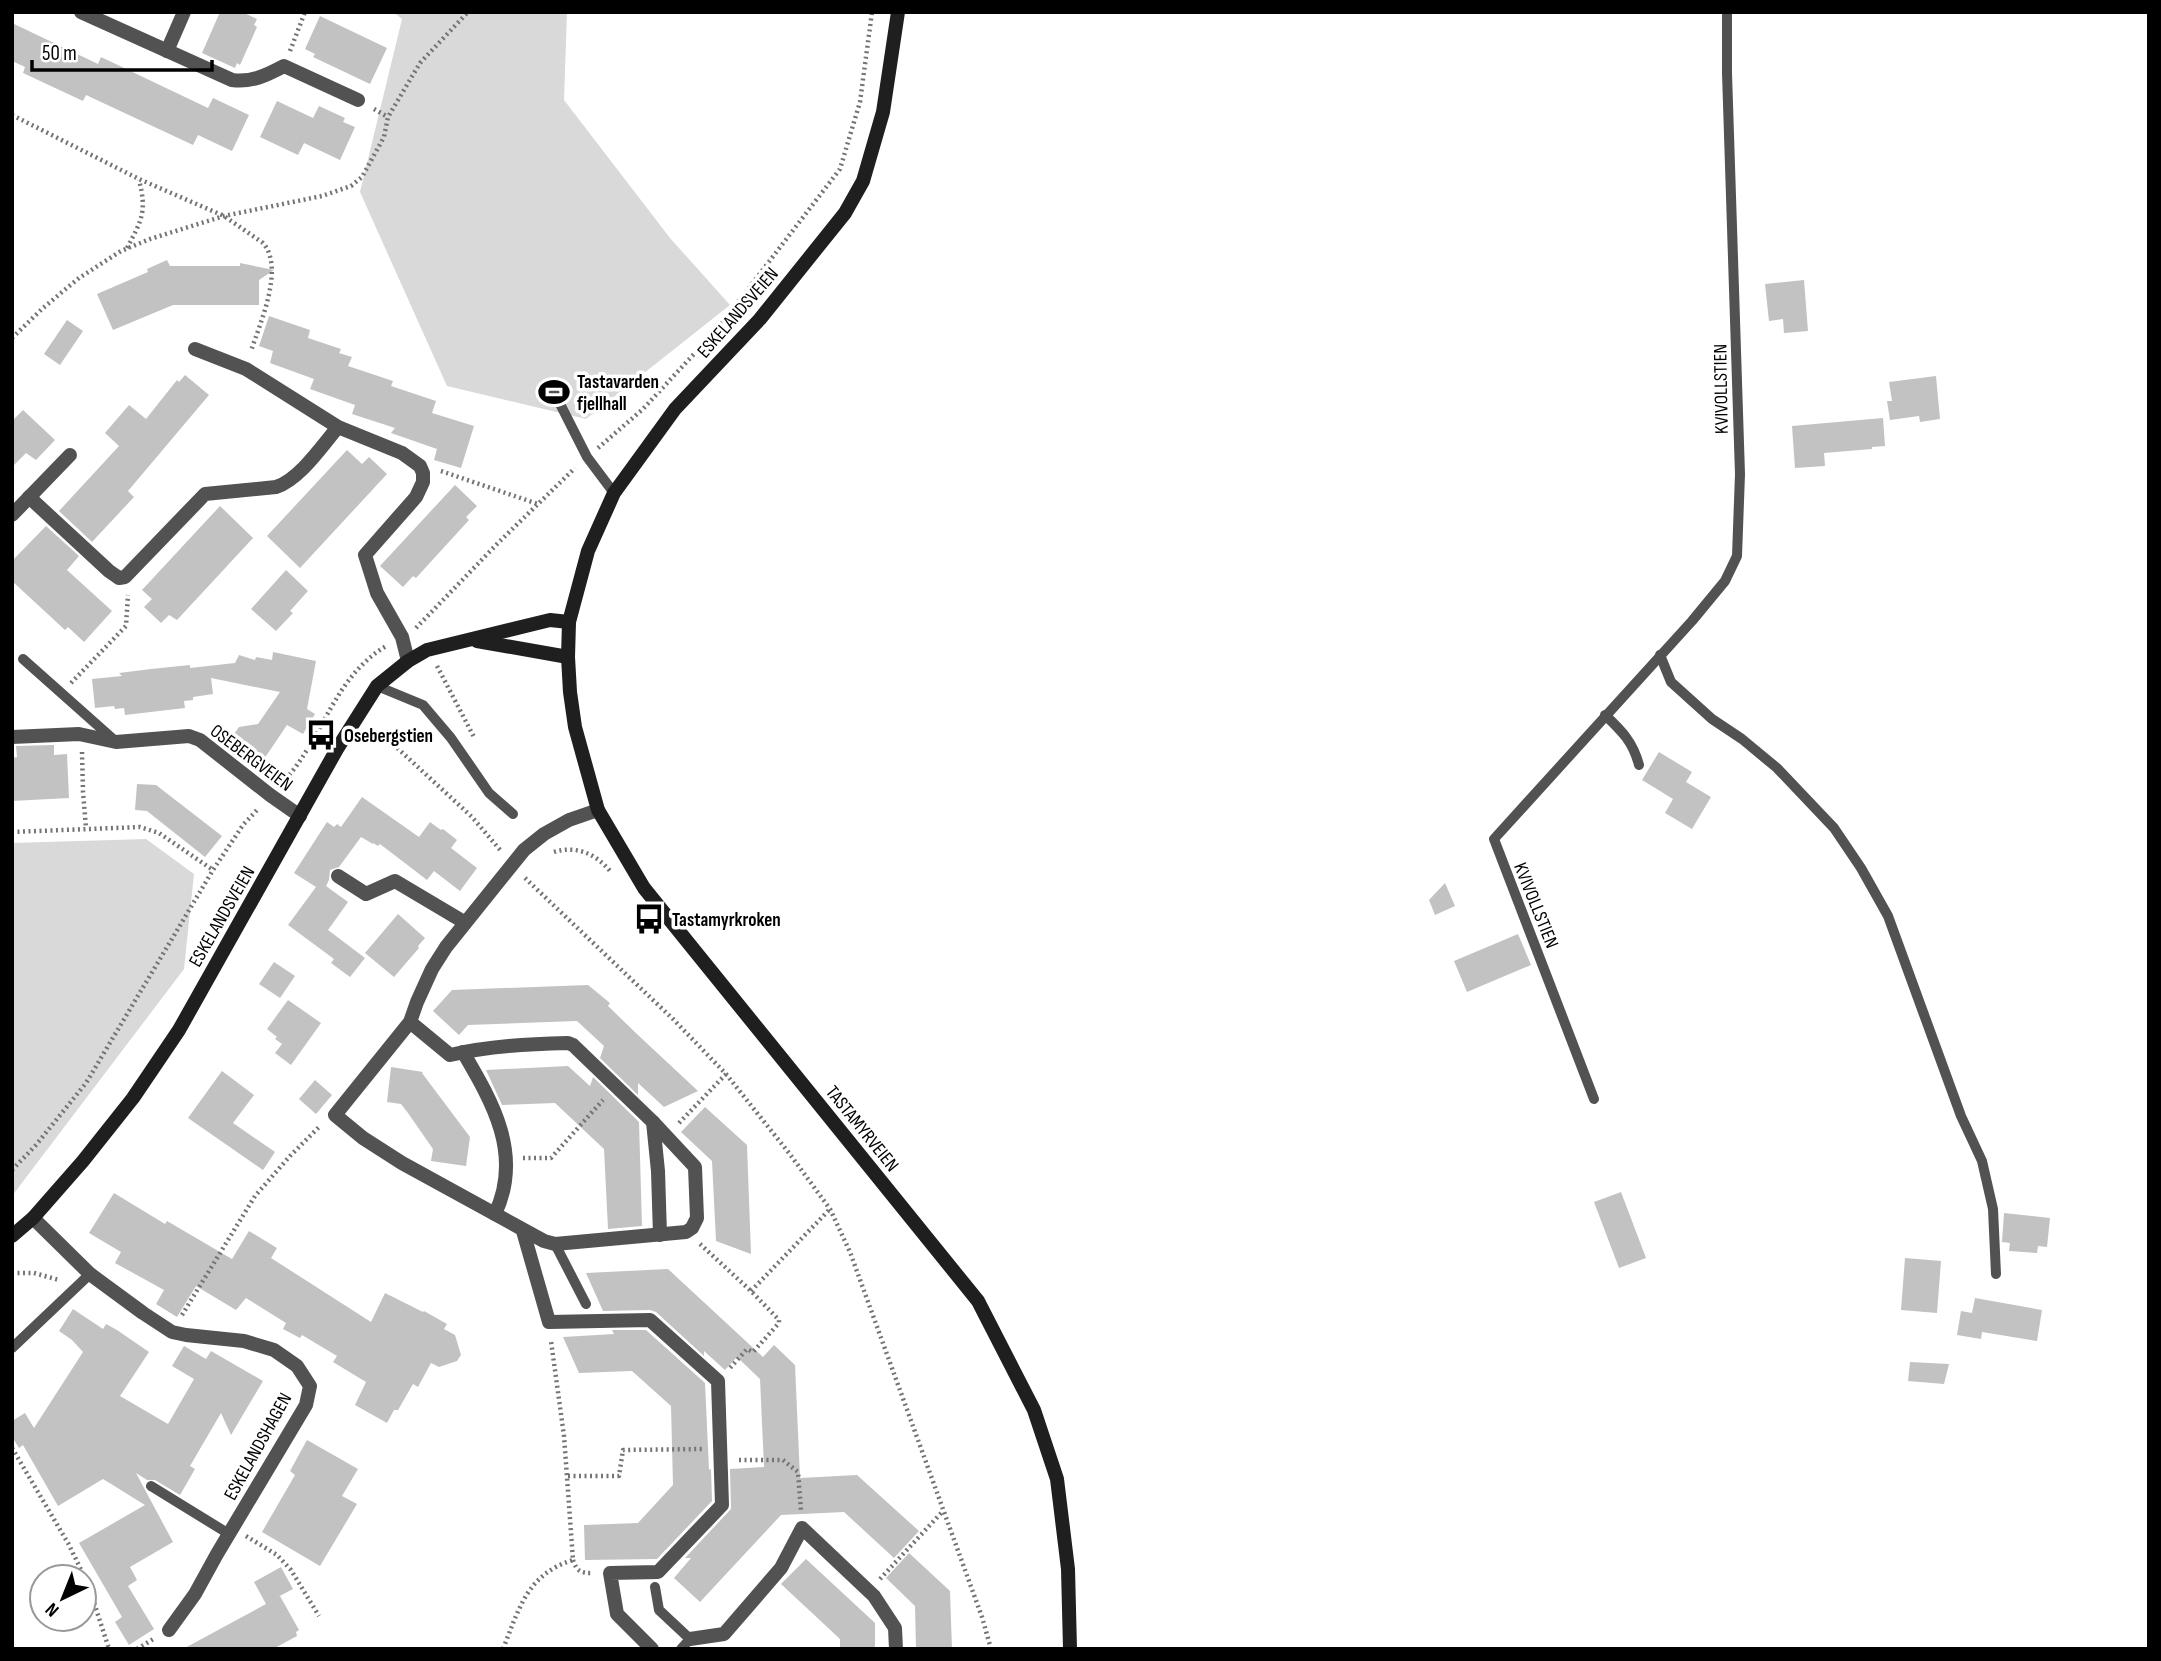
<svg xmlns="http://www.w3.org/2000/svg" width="2161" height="1661" font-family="'Sofia Sans Condensed',sans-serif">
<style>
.green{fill:#d9d9d9}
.building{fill:#c2c2c2}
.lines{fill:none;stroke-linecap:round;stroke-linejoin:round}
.path{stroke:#747474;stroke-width:4.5;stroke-dasharray:2 3.5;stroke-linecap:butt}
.service{stroke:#525252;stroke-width:10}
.minor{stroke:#525252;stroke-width:14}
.secondary{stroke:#1f1f1f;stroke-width:14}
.labels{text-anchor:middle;stroke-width:7;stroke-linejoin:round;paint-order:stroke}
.street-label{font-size:19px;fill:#000;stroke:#fff}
.poi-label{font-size:19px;font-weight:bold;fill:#000;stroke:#fff;text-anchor:start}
</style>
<rect width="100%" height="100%" fill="#fff"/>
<g class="green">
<polygon points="393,12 567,12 564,100 670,238 730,305 586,419 447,386 360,192 402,19"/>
<polygon points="146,839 194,874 184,969 12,1196 12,843"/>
</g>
<g class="building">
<polygon points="220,12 242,12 257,19 254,25 257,27 240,65 237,63 235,68 202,53"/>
<polygon points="320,16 387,48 370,84 313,57 315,54 305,49"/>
<polygon points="12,23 98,64 101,57 208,108 213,98 249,115 232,151 198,135 193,145 86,95 83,101 23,73 25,67 12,61"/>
<polygon points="277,101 313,118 319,106 345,118 343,122 355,127 340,160 304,143 298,155 260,137"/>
<polygon points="167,260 170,266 240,266 240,263 274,270 259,280 259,305 173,305 113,330 97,294 148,272 147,269"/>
<polygon points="1804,280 1808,331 1784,333 1783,319 1769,321 1765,284"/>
<polygon points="269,316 310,330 308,338 341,349 339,353 352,357 348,366 393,381 391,386 436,401 432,413 474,426 461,468 434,460 437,449 391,433 395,428 352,414 355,405 310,389 314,379 270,363 273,351 259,346"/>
<polygon points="67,320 83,331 60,365 44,354"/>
<polygon points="185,375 209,395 128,491 134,497 92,542 59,511 119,446 105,433 129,405 146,419 177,380 179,382"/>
<polygon points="1936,376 1940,419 1920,422 1919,416 1890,420 1887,401 1892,401 1889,382"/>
<polygon points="23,410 55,440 36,460 26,453 12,467 12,421"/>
<polygon points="1883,418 1885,446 1872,447 1872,449 1824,453 1825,466 1795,468 1792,426"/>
<polygon points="347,450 362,464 369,457 387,474 300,568 267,536"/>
<polygon points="455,485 477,506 466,517 469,520 416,578 413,576 403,587 380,566"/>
<polygon points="220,506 253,538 177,620 169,615 161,623 144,607 152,599 142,590"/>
<polygon points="46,526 79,556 67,570 112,611 84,642 68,627 65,630 12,581 12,561"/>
<polygon points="286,570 308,591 290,611 293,613 276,631 251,609"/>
<polygon points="273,652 316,661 307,709 315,714 303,734 287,725 258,768 225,746 239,727 258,724 280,692 211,678 213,694 193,697 193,700 184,701 185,708 125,715 124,708 115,709 114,706 95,708 92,679 122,676 119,673 151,669 190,665 190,668 235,663 239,655 255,660 256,657 272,660"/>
<polygon points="54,745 54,755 67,754 69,798 12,801 12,758 17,757 16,746"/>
<polygon points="1659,752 1692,772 1686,782 1711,797 1692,829 1665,813 1673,799 1642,780"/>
<polygon points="137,784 156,785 222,836 205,857 147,811 135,810"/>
<polygon points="362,797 419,837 430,822 441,830 443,829 457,840 451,848 477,868 460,891 434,871 427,880 380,844 378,846 373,843 373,844 361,837 339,867 330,870 329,880 326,886 348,902 328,930 365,958 350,977 331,963 334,959 288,925 316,887 294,873 327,822 334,827 337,824 341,827"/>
<polygon points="1445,883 1455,906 1435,915 1429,900"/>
<polygon points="398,914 425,938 418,946 419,948 394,977 365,953"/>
<polygon points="1518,934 1531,965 1467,992 1454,961"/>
<polygon points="274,962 295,976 280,998 259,984"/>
<polygon points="588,985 610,1003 608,1006 638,1035 698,1091 664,1107 638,1083 638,1095 600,1058 604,1046 577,1021 468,1025 459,1035 433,1011 452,990"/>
<polygon points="288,1000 321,1023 291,1065 275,1053 282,1044 275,1039 277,1037 267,1029"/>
<polygon points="568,1066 590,1086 593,1077 639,1122 642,1226 608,1229 604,1149 555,1103 502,1105 486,1070"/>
<polygon points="391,1067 423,1072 422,1073 470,1137 466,1166 431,1161 433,1149 408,1113 401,1104 387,1102"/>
<polygon points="222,1071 254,1095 233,1123 275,1152 263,1170 188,1118"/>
<polygon points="315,1080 332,1095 316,1114 299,1099"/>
<polygon points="705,1107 747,1145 751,1254 716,1241 712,1161 681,1132"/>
<polygon points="1621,1192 1646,1258 1619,1268 1594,1202"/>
<polygon points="114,1193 165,1224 167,1221 232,1259 249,1231 277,1248 271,1258 371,1322 385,1293 423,1312 424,1311 447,1324 444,1329 455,1335 461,1355 457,1361 439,1367 431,1363 418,1387 413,1384 398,1410 394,1410 387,1423 355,1405 366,1382 333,1362 337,1356 302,1335 300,1338 283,1329 286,1323 246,1298 236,1310 196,1286 177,1317 156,1304 164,1290 115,1263 121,1252 89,1233"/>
<polygon points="2004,1213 2050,1218 2047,1247 2038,1246 2037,1253 2009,1251 2010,1243 2002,1242"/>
<polygon points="1905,1258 1941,1261 1937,1313 1901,1310"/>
<polygon points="668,1269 763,1357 774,1345 795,1365 800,1478 857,1475 919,1531 894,1558 844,1512 781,1515 700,1602 674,1578 691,1558 685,1558 731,1509 730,1469 764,1467 760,1379 737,1357 725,1370 704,1351 704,1356 656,1312 650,1310 603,1311 586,1273"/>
<polygon points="1975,1298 2042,1310 2037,1341 1982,1332 1981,1339 1957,1335 1961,1311 1972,1313"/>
<polygon points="73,1309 103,1329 106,1324 117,1330 149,1352 120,1396 168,1424 194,1379 172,1366 184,1346 206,1359 211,1351 263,1381 231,1435 221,1413 190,1466 195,1469 180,1495 155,1480 147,1480 136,1473 173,1542 130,1567 137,1580 128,1586 154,1629 129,1645 115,1622 122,1617 79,1543 145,1505 103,1479 58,1506 23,1445 19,1448 12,1437 12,1421 25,1413 34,1428 83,1352 72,1340 59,1331"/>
<polygon points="612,1330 646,1330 705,1383 709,1470 711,1469 712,1501 657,1559 585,1560 584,1525 638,1523 673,1485 671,1406 632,1371 579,1373 563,1337 614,1334"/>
<polygon points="1910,1362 1949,1364 1944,1384 1908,1381"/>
<polygon points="307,1440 358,1469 342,1496 357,1504 320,1566 262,1532 295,1475 290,1471"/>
<polygon points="909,1553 950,1591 952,1649 916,1649 915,1606 886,1578"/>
<polygon points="806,1559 875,1623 875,1649 840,1649 840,1639 781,1584"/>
<polygon points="281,1567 293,1589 274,1599 280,1596 299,1630 296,1632 297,1636 273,1649 183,1649 266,1604 254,1582"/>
</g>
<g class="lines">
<g class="path">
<polyline points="290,51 305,12"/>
<polyline points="374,109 388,117"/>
<path d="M12,115L139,179L224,216L263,243C285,268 260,323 251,351"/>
<path d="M127,248C142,220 147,211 139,180"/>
<polyline points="12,338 43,308 79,278 121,251 150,239 224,216 322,196 351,186 362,177 384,137 388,117 420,63 468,12"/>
<polyline points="598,448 643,409 719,327 840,169 860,102 872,12"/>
<polyline points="441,471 538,504"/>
<polyline points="416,628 498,543 575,468"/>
<polyline points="437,666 475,739"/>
<polyline points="71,683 126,626 128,595"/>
<polyline points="381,733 472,817 501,851"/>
<polyline points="82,752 83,792 86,828"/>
<path d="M282,783C323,741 333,676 388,645"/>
<polyline points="12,832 140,827 159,833 213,870"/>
<path d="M554,852C576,845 596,854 610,871"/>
<polyline points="525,878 673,1019 726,1074 789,1153 830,1209 850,1252 982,1617 991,1649"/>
<polyline points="679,1123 726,1074"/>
<polyline points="523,1158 551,1158 603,1100"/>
<polyline points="12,1170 36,1145 86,1083 213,870 243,825 259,808"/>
<polyline points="700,1244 751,1291 779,1320 779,1323 753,1352 747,1349 730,1368"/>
<polyline points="12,1273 34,1273 59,1280"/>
<polyline points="751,1291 830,1209"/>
<polyline points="182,1315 255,1196 290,1156 319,1127"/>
<polyline points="12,1448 68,1543 88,1584 109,1649"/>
<polyline points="739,1460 783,1460 798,1472 801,1511"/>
<polyline points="568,1476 619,1476 623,1450 702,1449"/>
<polyline points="246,1536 277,1555 291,1570 319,1616"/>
<path d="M573,1560C577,1572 581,1573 593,1573"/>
<polyline points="880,1579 943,1511"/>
<polyline points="137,1649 155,1638"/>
<path d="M503,1649C519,1609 527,1574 573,1560L564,1436L551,1341"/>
</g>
<g class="service">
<polyline points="554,392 587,457 614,493"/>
<polyline points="1660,655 1671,682 1712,719 1742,739 1777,768 1834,828 1861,868 1888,916 1961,1116 1982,1161 1993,1209 1996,1274"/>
<polyline points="23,659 113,739"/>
<polyline points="377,686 423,705 451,738 489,793 513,814"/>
<path d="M1605,715C1622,731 1633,742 1639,765"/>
<polyline points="1594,1099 1494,839 1692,621 1725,581 1737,556 1740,474 1727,73 1727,12"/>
<polyline points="555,1244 586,1304"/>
<polyline points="12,1348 90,1274"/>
<polyline points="151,1486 229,1534"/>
<polyline points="655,1587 659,1610 690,1639 681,1649"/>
</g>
<g class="minor">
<path d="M81,12L232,80C251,83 267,75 284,66L358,100"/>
<polyline points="167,51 184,12"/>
<polyline points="195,349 246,369 338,427 402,453 420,466 423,473 423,482 416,497 365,555 377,593 402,637 408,661"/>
<path d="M29,497L109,571L119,578L125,577L205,494L276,487C299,480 322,446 338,427"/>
<polyline points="12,515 70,455"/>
<polyline points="12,737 79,734 116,742 189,736 200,740 270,795 300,816"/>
<polyline points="338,876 366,894 395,881 464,922"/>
<path d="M410,1022L450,1055C489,1046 528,1044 568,1043L573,1045L653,1122L695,1167L697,1218L692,1228L686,1232L555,1244L544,1241L402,1163L363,1138L335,1115L410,1022L417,1002L432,969L446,947L524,850L544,834L569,820L598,810"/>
<path d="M463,1052C493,1103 523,1155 495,1214"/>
<polyline points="653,1122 658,1171 660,1235"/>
<polyline points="33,1218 90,1274 143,1313 172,1332 186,1335 244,1341 274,1350 297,1366 310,1386 306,1405 217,1554 195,1594 169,1630"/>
<polyline points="523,1231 549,1322 650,1320 718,1381 722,1505 658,1572 610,1573 617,1614 652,1649"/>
<polyline points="690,1639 724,1634 781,1568 802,1528 874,1596 895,1628 896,1649"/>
</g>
<g class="secondary">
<polyline points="898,12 883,112 863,181 845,213 760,319 675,409 614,493 588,551 569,622 568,657 570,692 575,727 598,810 644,888 978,1301 1034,1410 1057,1479 1068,1569 1070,1649"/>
<polyline points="477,641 568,657"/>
<polyline points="12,1236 33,1218 83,1161 133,1098 179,1030 337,749 377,686 408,661 427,650 550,620 569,622"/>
</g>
</g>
<defs>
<g id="stadium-bare" transform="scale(2.415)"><path d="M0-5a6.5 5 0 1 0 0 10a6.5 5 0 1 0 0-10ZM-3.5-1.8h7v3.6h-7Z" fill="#000" stroke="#fff" stroke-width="2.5" paint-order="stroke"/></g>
<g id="bus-bare" transform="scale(2.415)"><path d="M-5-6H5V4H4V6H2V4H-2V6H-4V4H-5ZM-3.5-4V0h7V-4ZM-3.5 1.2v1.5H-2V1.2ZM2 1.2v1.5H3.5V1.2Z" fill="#000" stroke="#fff" stroke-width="2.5" paint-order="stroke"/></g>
</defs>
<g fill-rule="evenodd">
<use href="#stadium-bare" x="554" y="392"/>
<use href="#bus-bare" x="321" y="735"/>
<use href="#bus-bare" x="649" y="919"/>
</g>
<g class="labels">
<g class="street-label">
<text transform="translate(737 312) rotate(-49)" y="7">ESKELANDSVEIEN</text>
<text transform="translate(1720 389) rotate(-91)" y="7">KVIVOLLSTIEN</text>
<text transform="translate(252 757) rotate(37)" y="7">OSEBERGVEIEN</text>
<text transform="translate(1537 905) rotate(68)" y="7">KVIVOLLSTIEN</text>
<text transform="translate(221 916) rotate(-60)" y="7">ESKELANDSVEIEN</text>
<text transform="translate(863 1128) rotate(51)" y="7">TASTAMYRVEIEN</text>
<text transform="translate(257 1446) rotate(-61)" y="7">ESKELANDSHAGEN</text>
</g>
<g class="poi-label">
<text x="577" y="388">Tastavarden<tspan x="577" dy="22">fjellhall</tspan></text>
<text x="344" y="742">Osebergstien</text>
<text x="672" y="926">Tastamyrkroken</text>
</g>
</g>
<rect width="2161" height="1661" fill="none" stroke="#000000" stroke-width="28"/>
<g transform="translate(63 1598) rotate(223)"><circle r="33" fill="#ffffff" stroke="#999999" stroke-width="2"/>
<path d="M0-5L12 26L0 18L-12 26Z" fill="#000000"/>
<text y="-10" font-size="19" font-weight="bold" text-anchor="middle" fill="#000000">N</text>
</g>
<path d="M32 60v10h180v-10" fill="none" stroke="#000000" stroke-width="3.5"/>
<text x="42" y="60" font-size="21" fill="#000000" stroke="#ffffff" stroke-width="5" paint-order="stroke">50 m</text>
</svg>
